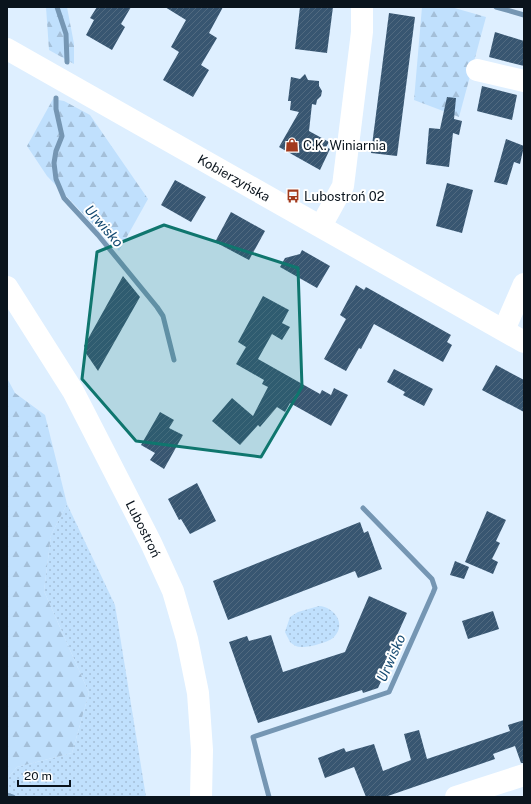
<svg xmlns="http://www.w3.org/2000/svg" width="531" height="804" font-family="'Public Sans',sans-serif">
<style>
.grass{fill:url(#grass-dots)}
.forest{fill:url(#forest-firs)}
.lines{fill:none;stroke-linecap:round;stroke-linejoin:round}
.stream{stroke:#7596b3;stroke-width:5}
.building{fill:url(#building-hatch)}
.minor{stroke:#fff;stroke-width:22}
.marked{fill:#0f766e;fill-opacity:0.2;stroke:#0f766e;stroke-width:3;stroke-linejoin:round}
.labels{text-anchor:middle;stroke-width:4;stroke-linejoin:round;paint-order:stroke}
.poi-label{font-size:13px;fill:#0a141d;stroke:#fff;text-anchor:start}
.street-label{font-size:13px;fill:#0a141d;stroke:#fff}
.water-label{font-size:14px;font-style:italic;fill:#134971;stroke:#fff}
</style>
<defs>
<pattern id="grass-dots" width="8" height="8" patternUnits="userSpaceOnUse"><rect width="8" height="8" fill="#c0e0fd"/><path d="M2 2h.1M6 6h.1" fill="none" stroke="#a4bfd8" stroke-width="1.8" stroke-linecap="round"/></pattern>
<pattern id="forest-firs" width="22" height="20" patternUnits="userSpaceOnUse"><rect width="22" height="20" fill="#c0e0fd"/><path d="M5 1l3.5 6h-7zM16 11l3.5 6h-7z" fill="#a4bfd8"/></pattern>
<pattern id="building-hatch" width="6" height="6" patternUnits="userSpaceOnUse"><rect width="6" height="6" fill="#385671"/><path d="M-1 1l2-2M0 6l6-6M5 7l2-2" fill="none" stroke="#516a80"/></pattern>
</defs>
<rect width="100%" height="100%" fill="#deefff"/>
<g class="grass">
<polygon points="67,504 115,605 146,797 7,797 7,779 17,767 72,753 89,693 44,591 51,535"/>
<path d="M319,606C334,607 347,624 334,637C330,642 307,648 301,647C297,647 293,645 290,642L285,632L290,617L298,612Z"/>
</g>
<g class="forest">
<polygon points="46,7 67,7 74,44 74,64 49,50"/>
<polygon points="422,7 451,7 486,17 459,117 414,100"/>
<polygon points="53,99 64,101 90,115 148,199 119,251 47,176 27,146"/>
<polygon points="7,378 15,393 45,415 67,504 51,535 44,591 89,693 72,753 17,767 7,779"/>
</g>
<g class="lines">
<g class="stream">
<polyline points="57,7 66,34 67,62"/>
<polyline points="496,7 524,15"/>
<polyline points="56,98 56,109 62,136 56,151 54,163 56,179 64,198 98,235 157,307 163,316 174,360"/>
<polyline points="7,795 13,797"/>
<polyline points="269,797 253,737 389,692 433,593 435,588 432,579 363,508"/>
</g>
</g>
<g class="building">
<polygon points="97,7 131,7 121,24 125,27 112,50 86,35 94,20 90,18"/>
<polygon points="165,7 223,7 209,33 217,38 201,65 209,70 193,97 163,80 179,52 171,47 186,20"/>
<polygon points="300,7 333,7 327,53 295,49"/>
<polygon points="389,13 415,17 397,156 371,153"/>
<polygon points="495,32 524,41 524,66 489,57"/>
<polygon points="305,74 308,80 319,81 319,86 322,91 321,96 317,100 316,105 312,104 309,131 329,142 326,147 330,149 320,170 279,147 299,112 290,110 291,101 288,101 291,77 300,79"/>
<polygon points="482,86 517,95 512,120 477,111"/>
<polygon points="447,97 456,98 454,119 462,121 459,135 453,133 449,167 426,164 429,128 440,129"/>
<polygon points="506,139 524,146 520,164 514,162 507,185 494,182"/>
<polygon points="175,180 206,197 191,222 161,205"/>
<polygon points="447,183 473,190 462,233 436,226"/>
<polygon points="231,212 265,231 249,260 215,242"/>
<polygon points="302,250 330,266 317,288 280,267 285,258 300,254"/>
<polygon points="123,276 140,297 98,371 85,352 87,350 84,346"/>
<polygon points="356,285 364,290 366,287 451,335 447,342 452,345 443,362 374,324 361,349 359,348 346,371 324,359 346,319 340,315"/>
<polygon points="263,296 289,310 282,323 290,327 282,340 272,334 258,359 320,394 322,390 331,395 334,388 348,395 331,426 290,403 285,412 277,407 260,427 258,425 240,445 212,421 232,398 253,416 268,387 262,384 264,380 236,364 246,347 238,342"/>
<polygon points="496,365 524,380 524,412 482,390"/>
<polygon points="394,369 433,389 424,406 403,395 405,392 387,382"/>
<polygon points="160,412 174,420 169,428 183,435 164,469 150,460 155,453 141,445"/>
<polygon points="197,483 216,521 190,534 181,519 179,520 168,499"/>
<polygon points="487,511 506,520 496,541 500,543 492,559 498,562 493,574 465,562"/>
<polygon points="360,522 364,533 368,531 382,569 358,578 355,571 228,620 213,581"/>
<polygon points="455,561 469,567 464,579 450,575"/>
<polygon points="369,596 407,613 381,671 385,673 378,688 363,693 362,690 258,723 229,642 247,636 249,641 271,635 283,672 345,652"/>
<polygon points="493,611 499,629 468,639 462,621"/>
<polygon points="524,720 524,763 521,763 515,746 493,754 495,759 385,797 366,797 354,767 325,778 318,758 344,748 346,752 374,744 383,771 411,760 404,734 419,730 427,759 510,731 508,725"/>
</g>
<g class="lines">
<g class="minor">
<path id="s1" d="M7,49L524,342"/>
<polyline points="477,70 524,81"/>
<polyline points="321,226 343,186 362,32 362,7"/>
<path id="s2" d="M7,287L73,391L151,543L173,591L187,639L198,693L202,750L201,797"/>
<polyline points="504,330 524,284"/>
<polyline points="456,797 524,775"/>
</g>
</g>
<path class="marked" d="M164,225L298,268L302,387L261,457L136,441L82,379L97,252Z"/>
<defs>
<g id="shop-bare" transform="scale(1.08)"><path d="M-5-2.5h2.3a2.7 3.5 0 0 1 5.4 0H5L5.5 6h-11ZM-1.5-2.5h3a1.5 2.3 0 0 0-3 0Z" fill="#a23a1d" stroke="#fff" stroke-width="2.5" paint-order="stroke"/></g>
<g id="bus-bare" transform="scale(1.08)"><path d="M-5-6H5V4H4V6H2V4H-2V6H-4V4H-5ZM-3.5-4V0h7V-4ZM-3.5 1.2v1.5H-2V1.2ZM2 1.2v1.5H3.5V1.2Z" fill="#a23a1d" stroke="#fff" stroke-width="2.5" paint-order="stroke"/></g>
</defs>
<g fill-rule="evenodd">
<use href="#shop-bare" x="292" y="145"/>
<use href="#bus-bare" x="293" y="196"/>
</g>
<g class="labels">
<g class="poi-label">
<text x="303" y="150">C.K. Winiarnia</text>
<text x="304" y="201">Lubostroń 02</text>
</g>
<g class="street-label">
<text dy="5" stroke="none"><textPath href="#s1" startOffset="261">Kobierzyńska</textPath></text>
<text dy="5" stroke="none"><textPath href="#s2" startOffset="278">Lubostroń</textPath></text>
</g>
<g class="water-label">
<text transform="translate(104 226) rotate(49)" y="5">Urwisko</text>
<text transform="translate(391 658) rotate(-66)" y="5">Urwisko</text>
</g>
</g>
<rect width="531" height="804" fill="none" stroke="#0a141d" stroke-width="16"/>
<path d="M18 780v6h52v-6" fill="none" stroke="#0a141d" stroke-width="2"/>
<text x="24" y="780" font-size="12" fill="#0a141d" stroke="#ffffff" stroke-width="3" paint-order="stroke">20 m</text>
</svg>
